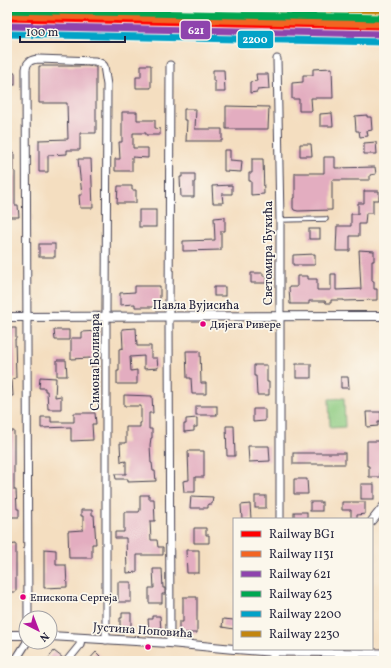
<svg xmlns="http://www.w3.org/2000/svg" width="391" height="668" font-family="Vollkorn,serif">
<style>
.green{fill:#8dcb81;stroke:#58765e}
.building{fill:#e3adc0}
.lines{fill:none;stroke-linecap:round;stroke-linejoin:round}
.service-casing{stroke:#423e4f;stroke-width:5.5}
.minor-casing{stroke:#423e4f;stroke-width:9}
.tertiary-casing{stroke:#423e4f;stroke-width:10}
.service{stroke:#fff;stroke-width:3.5}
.minor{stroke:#fff;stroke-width:7}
.tertiary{stroke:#fff;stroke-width:8}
.rail-1-casing{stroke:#fbf7ec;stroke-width:10}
.rail-2-casing{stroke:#fbf7ec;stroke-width:10}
.rail-3-casing{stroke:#fbf7ec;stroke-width:10}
.rail-4-casing{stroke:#fbf7ec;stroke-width:10}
.rail-5-casing{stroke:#fbf7ec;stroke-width:10}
.rail-6-casing{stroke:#fbf7ec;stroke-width:10}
.rail-1{stroke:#f00;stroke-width:7}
.rail-2{stroke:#f26522;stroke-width:7}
.rail-3{stroke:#8e44ad;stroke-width:7}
.rail-4{stroke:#00a651;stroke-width:7}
.rail-5{stroke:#02a2c7;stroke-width:7}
.rail-6{stroke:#c2850f;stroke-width:7}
.bus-dot{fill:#e5007d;stroke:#fbf7ec;stroke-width:1.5}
.labels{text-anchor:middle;stroke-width:3.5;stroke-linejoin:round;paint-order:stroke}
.bus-label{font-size:11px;fill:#22223b;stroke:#fbf7ec;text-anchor:start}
.street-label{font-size:12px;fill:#22223b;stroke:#fbf7ec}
.line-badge{stroke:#fbf7ec;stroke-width:1.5}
.badge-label{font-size:11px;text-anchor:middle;font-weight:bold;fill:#fff}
</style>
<rect width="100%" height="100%" fill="#fbf7ec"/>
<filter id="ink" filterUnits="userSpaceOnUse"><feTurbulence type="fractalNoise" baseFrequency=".025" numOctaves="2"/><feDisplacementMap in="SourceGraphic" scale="8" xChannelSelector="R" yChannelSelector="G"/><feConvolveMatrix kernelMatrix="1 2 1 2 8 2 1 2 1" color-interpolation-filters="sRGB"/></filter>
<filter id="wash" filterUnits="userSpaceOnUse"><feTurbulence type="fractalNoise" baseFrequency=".012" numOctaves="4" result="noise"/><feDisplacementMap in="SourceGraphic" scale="16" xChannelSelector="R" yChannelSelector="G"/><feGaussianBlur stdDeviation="0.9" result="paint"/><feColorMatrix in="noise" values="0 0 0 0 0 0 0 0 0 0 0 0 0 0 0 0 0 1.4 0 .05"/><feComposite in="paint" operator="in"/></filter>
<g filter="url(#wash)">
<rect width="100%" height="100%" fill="#f4dec0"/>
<polygon class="green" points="344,398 345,427 330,428 329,399"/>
<g id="blocks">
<g class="building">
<polygon points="141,65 151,65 151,88 136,88 136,77 141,77"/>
<polygon points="39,66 87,66 96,67 96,133 80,133 80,150 67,150 67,154 48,155 48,172 39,172 39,140 68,139 67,103 39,103"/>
<polygon points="332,68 333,98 311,98 312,111 299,111 299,99 292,99 292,83 303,82 303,75 313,75 313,69"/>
<polygon points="213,70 224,70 225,92 215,92 215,81 213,81"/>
<rect x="7" y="73" width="8" height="12"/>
<polygon points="256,74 268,74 269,89 257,90 257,92 250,93 250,82 257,81"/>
<polygon points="226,106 269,107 268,129 226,129"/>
<polygon points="184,109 196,109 195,129 222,129 222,141 186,141 187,120 184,120"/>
<polygon points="122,112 137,112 137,120 155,120 155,128 160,129 160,135 146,135 146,133 133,133 133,148 148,148 148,158 132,157 132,171 115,171 115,159 120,159 119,142 122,142"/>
<polygon points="332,113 333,126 320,126 320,114"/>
<polygon points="367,115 367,117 371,117 372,130 367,131 368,136 360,137 359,131 356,131 355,116"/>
<polygon points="376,142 377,154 364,154 364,143"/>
<polygon points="300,144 311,144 312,156 300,156"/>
<polygon points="224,150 230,150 230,160 242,161 241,172 224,171"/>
<polygon points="7,152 14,152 14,171 15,171 15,205 18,205 19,217 9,217 9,202 7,202"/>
<polygon points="324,157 335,157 335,168 375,167 376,174 370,175 370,180 332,180 332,210 298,211 294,210 293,208 293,198 295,198 295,173 324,173"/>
<polygon points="78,159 91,159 93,208 80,208 79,195 82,195"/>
<polygon points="252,159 263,159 264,194 251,195 251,181 249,181 249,173 252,173"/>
<polygon points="182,174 195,174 195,182 194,182 194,197 181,197 180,177 182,177"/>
<polygon points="232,185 232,194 222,194 223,203 213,203 212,186"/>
<polygon points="118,186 132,186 132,190 136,190 136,203 117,203"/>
<polygon points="364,191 379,191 379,200 373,200 373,213 366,213 365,224 359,224 359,236 350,236 350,251 336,251 337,226 351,226 351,214 358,214 358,203 364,203"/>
<rect x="139" y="210" width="17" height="17"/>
<polygon points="225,217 225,231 221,231 221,250 183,251 183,241 215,240 214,218"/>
<rect x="309" y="229" width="11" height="10"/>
<rect x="39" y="244" width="16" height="13"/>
<polygon points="359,250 374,251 374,261 372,261 372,281 374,281 374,289 377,289 377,300 344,301 344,300 331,300 331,303 326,303 325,301 309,301 309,304 290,304 289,287 297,287 297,276 308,276 308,279 317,279 317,290 331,290 331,274 336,274 336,290 361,289"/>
<polygon points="315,254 315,265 293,265 293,255"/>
<polygon points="251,273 263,273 263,276 266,276 266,283 251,283"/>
<polygon points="135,286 160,286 160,307 135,307 135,304 120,305 120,293 135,292"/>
<rect x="214" y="287" width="11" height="9"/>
<polygon points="7,328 16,328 16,339 15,339 16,378 12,379 13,396 7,396"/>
<polygon points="136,328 137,346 151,346 151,358 157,358 158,368 144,369 144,356 130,357 131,371 137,370 137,384 117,384 117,371 119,371 119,349 123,348 122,329"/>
<polygon points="54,330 69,330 69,340 55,340"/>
<polygon points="99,331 99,367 91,367 90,358 71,359 71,338 82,338 82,332"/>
<polygon points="186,351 200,351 201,383 206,383 206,394 192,394 191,378 187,378"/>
<polygon points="57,360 66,360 67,376 57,376"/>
<rect x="296" y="364" width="15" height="14"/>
<polygon points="254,365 267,365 267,382 269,382 269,395 257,395 256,376 254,376"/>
<polygon points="40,377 56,378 55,397 61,396 61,409 48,409 47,391 45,391 45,388 39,388"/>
<polygon points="341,377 348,377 349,388 341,388"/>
<polygon points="124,395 152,396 153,413 149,413 149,429 152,429 152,438 151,438 150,445 151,463 152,463 153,471 155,471 156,481 128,482 128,479 116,479 115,474 126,474 126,461 121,462 120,443 126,443 126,427 140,427 140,423 141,423 141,406 124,406"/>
<rect x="196" y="406" width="21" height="9"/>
<polygon points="253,409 265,409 265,421 253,422"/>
<polygon points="366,412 381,412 381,421 378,421 378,426 367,427"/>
<polygon points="74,413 95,413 96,424 92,424 93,440 71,441 71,427 41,428 41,417 51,417 51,422 74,422"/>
<polygon points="197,418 197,427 194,427 194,431 184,432 184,424 186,424 186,419"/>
<polygon points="226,426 234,426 235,456 227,456"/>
<polygon points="7,431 14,431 14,490 16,490 17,509 19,509 19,517 9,517 8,500 7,500"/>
<polygon points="367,441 381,441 380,477 369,477 369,466 367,466"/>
<polygon points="248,446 269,446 270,461 249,462"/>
<polygon points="188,451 204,451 204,477 195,477 195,492 184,492 183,481 189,480"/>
<rect x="293" y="453" width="52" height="11"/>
<polygon points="294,479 307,479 308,494 294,494"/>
<rect x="361" y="484" width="13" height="15"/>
<polygon points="140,495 149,495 149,499 154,499 155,521 150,521 151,540 157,540 158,547 163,547 163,555 137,555 137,572 127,573 126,538 115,538 115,532 124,532 124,512 139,512 140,510"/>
<polygon points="191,496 213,497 212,504 208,504 208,508 190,508"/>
<rect x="255" y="496" width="11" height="12"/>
<rect x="310" y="502" width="12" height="9"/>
<polygon points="342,502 365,502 365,514 357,515 357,519 351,519 351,510 342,510"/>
<polygon points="250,504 251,519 242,519 241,505"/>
<polygon points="81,510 92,510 92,515 94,515 96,544 92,544 92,558 69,558 68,531 83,530 83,516 81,516"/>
<rect x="294" y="512" width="13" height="7"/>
<polygon points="194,528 206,528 206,535 209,535 209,543 194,543"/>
<polygon points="16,544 16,592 7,592 7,545"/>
<polygon points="44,549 56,550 56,565 66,565 67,587 44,588"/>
<polygon points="186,550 199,550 199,573 187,573"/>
<polygon points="153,569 162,569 163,588 165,588 165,594 162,594 162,603 149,603 149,588 154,588"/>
<rect x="118" y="582" width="13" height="20"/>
<polygon points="183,597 197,597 197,633 179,633 179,622 183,622"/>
<polygon points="122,613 131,613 131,630 120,630 120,618 122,618"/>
<polygon points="152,616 160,616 161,631 149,631 148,619 152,619"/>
<polygon points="223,619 234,620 234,629 222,627"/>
<polygon points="54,651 63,658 62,661 46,661"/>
<polygon points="96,652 100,656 95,661 88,661"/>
</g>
</g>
</g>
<g filter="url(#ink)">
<use href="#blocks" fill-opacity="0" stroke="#423e4f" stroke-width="1"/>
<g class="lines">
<g class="service-casing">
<polyline id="service" points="280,220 326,219"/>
</g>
<g class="minor-casing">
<g id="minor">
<polyline points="277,59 280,220 280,519"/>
<polyline points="170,65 169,316 170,643"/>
<path d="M28,618L26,69C27,61 31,60 38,59L95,61L102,64L104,66L107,85L106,312V640"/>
<polyline points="274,652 384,653"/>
<polyline points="15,661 27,642"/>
<polyline points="67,661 80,645 81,638"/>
</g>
</g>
<g class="tertiary-casing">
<g id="tertiary">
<polyline points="7,317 384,316"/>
<polyline points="372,521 384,506"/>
<polyline points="7,635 26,635"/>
<polyline points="50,636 170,643 234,649"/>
<polyline points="236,649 274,652"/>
<polyline points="272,661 276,649"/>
</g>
</g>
<use href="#service" class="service"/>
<use href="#minor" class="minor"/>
<use href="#tertiary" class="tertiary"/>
<g class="rail-1-casing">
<polyline id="rail-1" points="7,18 384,26"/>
</g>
<g class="rail-2-casing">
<polyline id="rail-2" points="11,15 384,24"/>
</g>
<g class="rail-3-casing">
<polyline id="rail-3" points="7,26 384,34"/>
</g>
<g class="rail-4-casing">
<polyline id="rail-4" points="7,10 384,18"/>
</g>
<g class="rail-5-casing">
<polyline id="rail-5" points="7,34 384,42"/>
</g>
<g class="rail-6-casing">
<polyline id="rail-6" points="243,7 384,10"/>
</g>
<use href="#rail-1" class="rail-1"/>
<use href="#rail-2" class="rail-2"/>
<use href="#rail-3" class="rail-3"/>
<use href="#rail-4" class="rail-4"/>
<use href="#rail-5" class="rail-5"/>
<use href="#rail-6" class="rail-6"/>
</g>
</g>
<g class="bus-dot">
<circle cx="203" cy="324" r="3.5"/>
<circle cx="23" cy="597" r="3.5"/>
<circle cx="148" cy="647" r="3.5"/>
</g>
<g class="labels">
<g class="bus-label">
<text x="210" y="328">Дијега Ривере</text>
<text x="30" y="601">Епископа Сергеја</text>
</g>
<g class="street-label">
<text transform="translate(268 253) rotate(-90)" y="4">Светомира Ђукића</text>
<text x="196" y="309">Павла Вујисића</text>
<text transform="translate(95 362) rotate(-90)" y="4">Симона Боливара</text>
<text transform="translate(143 630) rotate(4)" y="4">Јустина Поповића</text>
</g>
</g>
<g class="line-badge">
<rect x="180" y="20" width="31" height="20" rx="4" fill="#8e44ad"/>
<rect x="237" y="30" width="37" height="19" rx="4" fill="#02a2c7"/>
</g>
<g class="badge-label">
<text x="196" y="34">621</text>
<text x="255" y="43">2200</text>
</g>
<rect width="391" height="668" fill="none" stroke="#fbf7ec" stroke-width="24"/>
<rect x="233" y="518" width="140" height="132" fill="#fbf7ec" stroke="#a4a2a5"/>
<rect x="241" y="531" width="20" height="6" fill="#ff0000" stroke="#a4a2a5"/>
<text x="269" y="538" font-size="12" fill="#22223b">Railway BG1</text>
<rect x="241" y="551" width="20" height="6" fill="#f26522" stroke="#a4a2a5"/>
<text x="269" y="558" font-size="12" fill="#22223b">Railway 1131</text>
<rect x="241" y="571" width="20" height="6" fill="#8e44ad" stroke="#a4a2a5"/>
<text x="269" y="578" font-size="12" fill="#22223b">Railway 621</text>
<rect x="241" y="591" width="20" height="6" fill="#00a651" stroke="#a4a2a5"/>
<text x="269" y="598" font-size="12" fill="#22223b">Railway 623</text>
<rect x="241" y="611" width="20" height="6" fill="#02a2c7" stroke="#a4a2a5"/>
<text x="269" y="618" font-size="12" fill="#22223b">Railway 2200</text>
<rect x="241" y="631" width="20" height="6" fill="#c2850f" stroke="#a4a2a5"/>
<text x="269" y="638" font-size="12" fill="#22223b">Railway 2230</text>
<g transform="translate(38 630) rotate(138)"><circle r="19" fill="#fbf7ec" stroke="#a4a2a5"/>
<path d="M0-3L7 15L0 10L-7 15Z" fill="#b5179e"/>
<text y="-6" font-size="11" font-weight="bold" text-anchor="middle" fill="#22223b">N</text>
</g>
<path d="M20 36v6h105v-6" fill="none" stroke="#22223b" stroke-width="2"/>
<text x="26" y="36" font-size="12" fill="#22223b" stroke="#fbf7ec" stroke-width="3" paint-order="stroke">100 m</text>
</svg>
